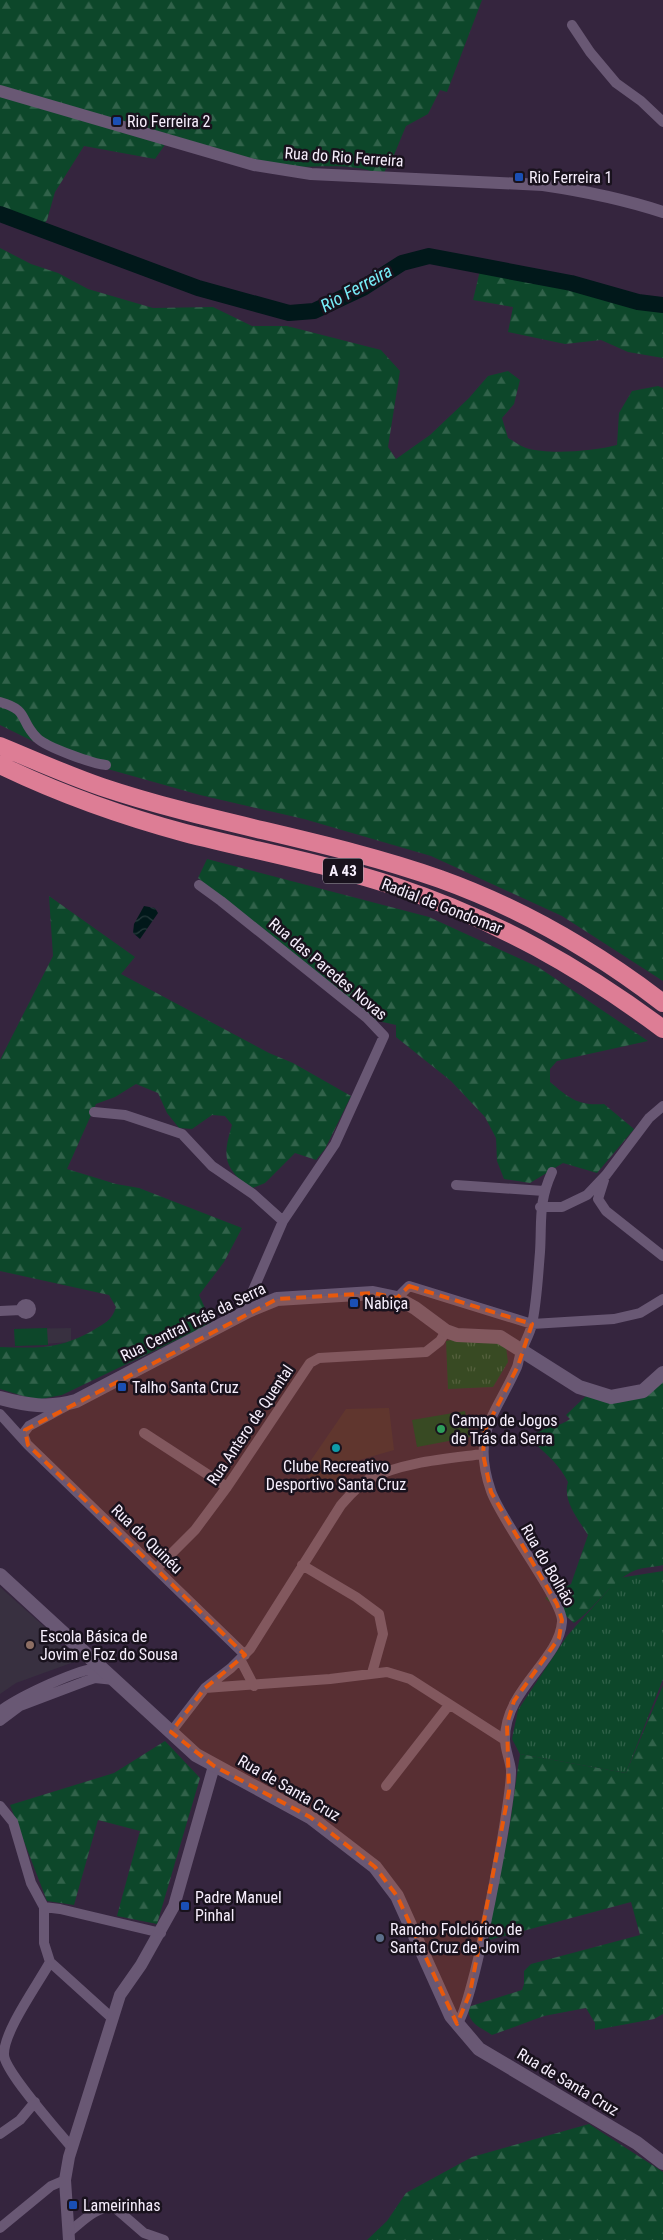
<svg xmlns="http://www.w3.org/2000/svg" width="663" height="2240" font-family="'Roboto Condensed',sans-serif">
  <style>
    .commercial { fill: #3f2e38 }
    .education { fill: #383040 }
    .grass { fill: url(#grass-tufts) }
    .forest { fill: url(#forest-firs) }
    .pitch { fill: #0d472a }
    .water { fill: url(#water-waves) }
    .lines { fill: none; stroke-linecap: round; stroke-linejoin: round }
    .river { stroke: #01181a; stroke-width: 16 }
    .minor { stroke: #695874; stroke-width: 10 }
    .tertiary { stroke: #695874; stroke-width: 12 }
    .secondary { stroke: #695874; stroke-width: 14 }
    .motorway { stroke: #dd7d95; stroke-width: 18 }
    .marked { fill: #e8590c; fill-opacity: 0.2; stroke: #e8590c; stroke-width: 4; stroke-dasharray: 10 6; stroke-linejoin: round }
    .transit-dot { fill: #1a4fb4; stroke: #19121d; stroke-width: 2 }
    .leisure-dot { fill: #2e9e5b; stroke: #19121d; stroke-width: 2 }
    .culture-dot { fill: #0f9aa8; stroke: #19121d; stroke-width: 2 }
    .education-dot { fill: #8d6e63; stroke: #19121d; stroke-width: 2 }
    .service-dot { fill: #5c6f8a; stroke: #19121d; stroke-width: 2 }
    .labels { text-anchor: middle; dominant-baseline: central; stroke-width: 5; stroke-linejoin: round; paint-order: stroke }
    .shield { fill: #19121d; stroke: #b4adba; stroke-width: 1 }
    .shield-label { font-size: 15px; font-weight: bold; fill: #f7effd }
    .poi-label { font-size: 16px; fill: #f7effd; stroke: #19121d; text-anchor: start }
    .street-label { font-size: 16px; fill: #f7effd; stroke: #19121d }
    .water-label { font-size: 18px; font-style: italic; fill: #77edf8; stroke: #19121d }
  </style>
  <defs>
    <pattern id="grass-tufts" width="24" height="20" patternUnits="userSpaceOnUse" patternTransform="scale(1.25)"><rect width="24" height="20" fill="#0d472a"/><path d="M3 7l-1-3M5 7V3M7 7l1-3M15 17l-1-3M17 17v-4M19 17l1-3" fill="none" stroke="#31624a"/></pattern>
    <pattern id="forest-firs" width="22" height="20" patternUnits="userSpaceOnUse" patternTransform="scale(1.25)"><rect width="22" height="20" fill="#0d472a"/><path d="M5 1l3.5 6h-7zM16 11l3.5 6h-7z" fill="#31624a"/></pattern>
    <pattern id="water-waves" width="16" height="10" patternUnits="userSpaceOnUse" patternTransform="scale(1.25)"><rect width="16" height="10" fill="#01181a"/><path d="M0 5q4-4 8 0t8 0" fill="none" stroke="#273a3c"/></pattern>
  </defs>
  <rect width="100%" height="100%" fill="#35253e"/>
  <path class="commercial" d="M389,1408L394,1450L349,1463L327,1493L303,1472L346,1409Z"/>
  <path class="education" d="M71,1328V1342L15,1346L14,1329Z
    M0,1587L47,1629L74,1662L16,1683L0,1694Z"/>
  <path class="grass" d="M461,1338L491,1339L506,1347L508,1362L493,1387L448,1389L446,1341Z
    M663,1571V1679L626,1773L520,1754L512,1739L518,1710L567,1636L619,1578Z"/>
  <path class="forest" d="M0,0H482L447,92L440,90L428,114L406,126L394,155L382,176C353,159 305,171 271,165C238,159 204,145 171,136L155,159L84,146L55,192L47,220L36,234L0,216Z
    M0,248L31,264L58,273L88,289L153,308L213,307L252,326H287L381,350L400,371L388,447L396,459L430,435L469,398L488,376L508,371L520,380L514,404L502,418L508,438C514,441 520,446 526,448C549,455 594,451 617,445L619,413L632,391L658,386L663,388V981L562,916L431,856L304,819L200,795L65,757L0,725Z
    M482,262L499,268L631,297L663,310V358L628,352L601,340L565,344L508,332L513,307L473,300Z
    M207,859L429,917L538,967L648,1041L557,1061L550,1069V1082C569,1098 578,1106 604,1104L634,1129L597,1173L563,1163L530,1183L504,1179L497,1161L496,1138L485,1117L451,1081L396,1037V1025L374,1020L198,878Z
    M49,896L135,957L121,974L269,1053L293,1063L351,1096L325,1149L316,1160L295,1153L265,1183L250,1189C224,1166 222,1158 232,1125L225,1116L212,1115L192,1129L179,1128L167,1113L158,1093L136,1084L115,1097L96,1104L67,1169L116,1184L139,1188L242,1228L224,1262L199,1295L212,1323L62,1395L36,1400L0,1389V1347C38,1348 57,1350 92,1331C103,1324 112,1321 116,1307L109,1295L0,1271V1060L53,956Z
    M663,1379V1565C655,1567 644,1567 636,1570C611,1580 596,1608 574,1623L545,1598L571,1584L588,1535C579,1520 562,1501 568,1482C560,1466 548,1455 534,1443L536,1433C547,1426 560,1427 570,1419L566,1415L586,1396C627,1410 628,1400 663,1379Z
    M663,1685V2014L654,2019L595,2030V2023L586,2008L544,2016L492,2035C479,2026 469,2025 468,2007L522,1990L524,1984V1971L531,1964L640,1935L631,1902L489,1940L492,1911L509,1830L520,1754L626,1773Z
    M165,1741L200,1778L157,1924L117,1916L140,1831L98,1820L74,1905L47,1901L10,1805L114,1773Z
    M589,2124L663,2172V2240H367L387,2221L406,2193L472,2157Z"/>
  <path class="pitch" d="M47,1328L48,1345L15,1346L14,1329Z
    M465,1411L470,1437L417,1447L412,1420Z"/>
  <path class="water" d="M144,906L155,908L158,913L140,939L133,933L134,924Z"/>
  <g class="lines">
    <path class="river" d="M0,214L198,288L289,313L314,311L363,288L402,263L429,256L571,283L638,302L663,305"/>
    <path class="minor" d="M572,25L590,52L616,83L641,101L663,122
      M0,702C30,710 19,721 37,738C46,747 93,764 106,765
      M199,885L221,901L367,1018L384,1036L335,1144L283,1221L251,1295L248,1311
      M94,1112L125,1115L182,1134L212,1166L253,1194L283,1221
      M604,1180L598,1199L606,1211L663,1256
      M456,1185L544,1191
      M540,1207H562L587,1195L606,1175L649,1118L663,1106
      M397,1298L409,1286L532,1324L614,1319L640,1313L663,1299
      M21 1309a5 5 0 1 1 10 0a5 5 0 1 1-10 0Z
      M0,1311L21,1310
      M0,1414L28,1445L245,1655
      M144,1433L227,1487
      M26,1442L23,1434L29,1426L66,1406
      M302,1565L356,1597L379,1614L383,1634L372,1673
      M156,1569L195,1530L227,1487L310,1363L319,1358L426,1352L440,1341L446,1331
      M240,1659L254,1686
      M205,1688L330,1679L387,1672L410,1679L505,1740
      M0,1711C17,1698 82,1666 102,1668
      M0,1721L20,1706L86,1681L95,1678L114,1680
      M171,1732L205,1688L231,1668L250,1649L341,1505C349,1496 358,1485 369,1479C403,1462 445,1459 483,1454
      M386,1786L449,1705
      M0,1806L13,1822L31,1883L44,1907V1943L50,1962C38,1984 3,2032 4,2055C5,2072 59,2132 72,2148
      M44,1907L60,1909L161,1933
      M50,1962L113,2019
      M457,2024C473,2008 512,1799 511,1770C510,1760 505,1750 505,1739C505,1689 559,1661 562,1622C564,1602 501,1521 491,1491C471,1433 495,1416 517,1367C519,1362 519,1355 522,1350C525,1341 530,1334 532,1324C537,1301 538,1275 540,1252C542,1220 538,1203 552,1172
      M0,2134L20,2120L35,2102
      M0,2228L51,2186L65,2180
      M69,2232C82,2222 96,2206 114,2207L144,2233L164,2240"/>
    <path class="tertiary" d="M0,91L254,165L311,174L543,185C584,191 623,199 663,212
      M69,2240L65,2180L69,2157L120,1995L141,1965L174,1906L214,1766"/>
    <path class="secondary" d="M0,1398C26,1405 49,1409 76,1401L248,1311L277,1299L373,1293L397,1298L415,1308L446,1331L457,1335L500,1337L579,1387L611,1397L643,1391L663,1373
      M0,1575L196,1755L310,1817L375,1867L397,1896L451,2016L479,2049L637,2143L663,2163"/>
    <path class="motorway" d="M0,746C34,760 67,775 102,787C212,824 330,840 440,879C521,908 595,951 663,1003
      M0,765C58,793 122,816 185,833C255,851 328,864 397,887C496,920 580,967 663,1029"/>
  </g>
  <path class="marked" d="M409,1286L532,1324L518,1366L485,1430L483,1454L491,1492L557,1604L562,1620L559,1638L514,1701L507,1724L509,1791L470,1993L457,2024L397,1896L375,1867L310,1817L214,1766L171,1732L205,1688L245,1655L28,1445L25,1430L277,1299L373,1293L397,1298Z"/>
  <g class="transit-dot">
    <rect x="112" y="116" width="10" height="10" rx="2.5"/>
    <rect x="514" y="172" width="10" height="10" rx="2.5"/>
    <rect x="349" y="1298" width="10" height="10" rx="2.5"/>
    <rect x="117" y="1382" width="10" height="10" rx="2.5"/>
    <rect x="180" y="1901" width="10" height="10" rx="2.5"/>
    <rect x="68" y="2200" width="10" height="10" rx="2.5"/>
  </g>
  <circle class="leisure-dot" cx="441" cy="1429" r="5"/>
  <circle class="culture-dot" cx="336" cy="1448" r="5"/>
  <circle class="education-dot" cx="30" cy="1645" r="5"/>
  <circle class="service-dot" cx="380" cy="1938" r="5"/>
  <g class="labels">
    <rect class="shield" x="323" y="858.5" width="40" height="25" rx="4"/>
    <g class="shield-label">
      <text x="343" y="871">A 43</text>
    </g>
    <g class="poi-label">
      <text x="127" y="121">Rio Ferreira 2</text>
      <text x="529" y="177">Rio Ferreira 1</text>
      <text x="364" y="1303">Nabiça</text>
      <text x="132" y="1387">Talho Santa Cruz</text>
      <text x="451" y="1420">Campo de Jogos<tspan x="451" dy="18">de Trás da Serra</tspan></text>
      <text x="336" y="1466" text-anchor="middle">Clube Recreativo<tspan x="336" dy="18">Desportivo Santa Cruz</tspan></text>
      <text x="40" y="1636">Escola Básica de<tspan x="40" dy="18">Jovim e Foz do Sousa</tspan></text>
      <text x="195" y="1897">Padre Manuel<tspan x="195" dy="18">Pinhal</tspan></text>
      <text x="390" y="1929">Rancho Folclórico de<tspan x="390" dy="18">Santa Cruz de Jovim</tspan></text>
      <text x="83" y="2205">Lameirinhas</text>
    </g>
    <g class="street-label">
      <text transform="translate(344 157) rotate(4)">Rua do Rio Ferreira</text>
      <text transform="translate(442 906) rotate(21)">Radial de Gondomar</text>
      <text transform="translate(328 969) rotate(40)">Rua das Paredes Novas</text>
      <text transform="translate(193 1322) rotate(-26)">Rua Central Trás da Serra</text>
      <text transform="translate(250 1425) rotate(-56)">Rua Antero de Quental</text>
      <text transform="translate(147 1539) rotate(44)">Rua do Quinéu</text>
      <text transform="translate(548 1565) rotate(60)">Rua do Bolhão</text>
      <text transform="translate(289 1788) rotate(30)">Rua de Santa Cruz</text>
      <text transform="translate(568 2082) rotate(31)">Rua de Santa Cruz</text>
    </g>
    <g class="water-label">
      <text transform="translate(356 288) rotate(-29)">Rio Ferreira</text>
    </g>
  </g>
</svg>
